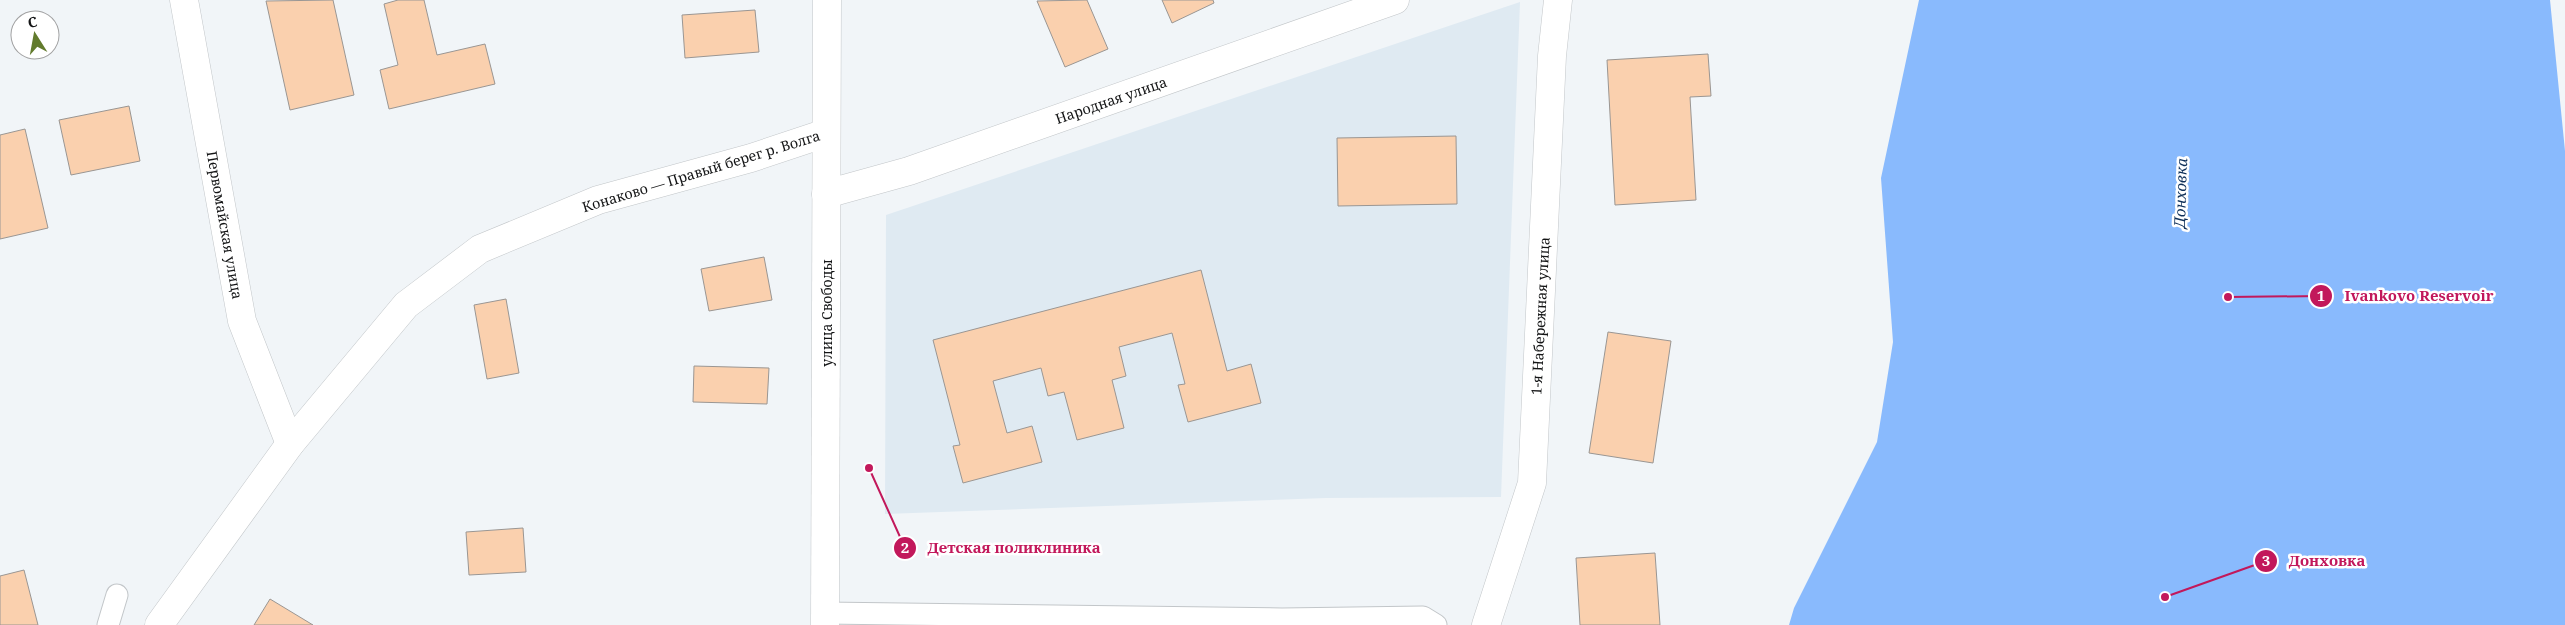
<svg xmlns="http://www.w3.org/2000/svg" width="2565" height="625" font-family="'Noto Serif',serif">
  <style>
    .built { fill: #dfeaf2 }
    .water { fill: #89bafd }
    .building { fill: #fad0ae; stroke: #9a9693 }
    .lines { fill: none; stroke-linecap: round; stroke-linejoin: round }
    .service-casing { stroke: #c2c6c9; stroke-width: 23 }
    .minor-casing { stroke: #c2c6c9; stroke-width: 29 }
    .tertiary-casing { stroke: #c2c6c9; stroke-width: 29 }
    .secondary-casing { stroke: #c2c6c9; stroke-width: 29 }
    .service { stroke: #fff; stroke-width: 21 }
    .minor { stroke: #fff; stroke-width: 28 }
    .tertiary { stroke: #fff; stroke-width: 28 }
    .secondary { stroke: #fff; stroke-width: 28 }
    .labels { text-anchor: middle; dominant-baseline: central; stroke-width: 5; stroke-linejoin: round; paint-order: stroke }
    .street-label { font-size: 14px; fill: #141516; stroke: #fff }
    .water-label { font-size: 15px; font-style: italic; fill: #0f3059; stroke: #fff }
    .leader { fill: none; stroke: #c2185b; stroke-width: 2 }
    .callout-dot { fill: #c2185b; stroke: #fff; stroke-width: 2 }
    .mark-label { font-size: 15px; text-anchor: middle; font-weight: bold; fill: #fff }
    .callout-label { font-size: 15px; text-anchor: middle; font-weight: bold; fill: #c2185b; stroke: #fff; stroke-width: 5; stroke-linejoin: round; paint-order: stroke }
  </style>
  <rect width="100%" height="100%" fill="#f1f5f8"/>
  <path class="built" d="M1520,2L1501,497L1326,498L885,514L886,215Z"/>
  <path class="water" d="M1919,0H2550L2565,151V625H1789L1794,608L1877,442L1893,342L1881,178Z"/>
  <path class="building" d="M333,0L354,95L290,110L266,1Z
    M398,0H424L437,55L485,44L495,84L389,109L380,70L398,65L384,4Z
    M1087,0L1108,49L1065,67L1037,1Z
    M1162,0H1213L1214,3L1172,23Z
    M755,10L759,52L685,58L682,15Z
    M1708,54L1711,96L1690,97L1696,200L1615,205L1607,60Z
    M129,106L140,161L71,175L59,120Z
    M25,129L48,228L0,239V135Z
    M1456,136L1457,204L1338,206L1337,138Z
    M764,257L772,300L709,311L701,269Z
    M1201,270L1227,371L1251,364L1261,403L1188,422L1178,385L1185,384L1172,333L1119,347L1126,376L1112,380L1124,428L1077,440L1064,392L1048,396L1041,368L993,381L1007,433L1032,426L1042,462L963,483L953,446L960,445L933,340Z
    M506,299L519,373L487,379L474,305Z
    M1608,332L1671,341L1653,463L1589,453Z
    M694,366L769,368L767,404L693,402Z
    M523,528L526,572L469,575L466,532Z
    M1655,553L1660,625H1580L1576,558Z
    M24,570L38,625H0V576Z
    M270,599L313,625H254Z"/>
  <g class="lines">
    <defs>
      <path id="service" d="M825,613L1282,619V625
        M1282,619L1423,617L1436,625
        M108,625L117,595"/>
      <path id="minor" d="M184,0L242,321L290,444
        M826,194L909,171L1395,0
        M1486,625L1532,483L1552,56L1558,0"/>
      <path id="tertiary" d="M159,625L290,444L406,305L480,249L598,200L751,158L826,133"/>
      <path id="secondary" d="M825,625L827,0"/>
    </defs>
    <use href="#service" class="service-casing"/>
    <use href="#minor" class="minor-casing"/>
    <use href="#tertiary" class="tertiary-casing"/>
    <use href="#secondary" class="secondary-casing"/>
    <use href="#service" class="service"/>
    <use href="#minor" class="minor"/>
    <use href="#tertiary" class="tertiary"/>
    <use href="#secondary" class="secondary"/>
  </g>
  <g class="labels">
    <g class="street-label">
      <text transform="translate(1111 100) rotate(-19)">Народная улица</text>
      <text transform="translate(701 171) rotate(-17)">Конаково — Правый берег р. Волга</text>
      <text transform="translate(225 225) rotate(80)">Первомайская улица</text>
      <text transform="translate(826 313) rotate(-90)">улица Свободы</text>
      <text transform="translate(1540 316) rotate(-87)">1-я Набережная улица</text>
    </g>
    <g class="water-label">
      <text transform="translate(2180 193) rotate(-88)">Донховка</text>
    </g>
  </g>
  <path class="leader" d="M2228 297L2321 296M869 468L905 548M2165 597L2266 561"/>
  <g class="callout-dot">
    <circle cx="2228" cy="297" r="5"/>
    <circle cx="869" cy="468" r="5"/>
    <circle cx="2165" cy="597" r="5"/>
    <circle cx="2321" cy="296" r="12"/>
    <circle cx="905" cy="548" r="12"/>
    <circle cx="2266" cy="561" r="12"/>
  </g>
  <g class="mark-label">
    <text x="2321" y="301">1</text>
    <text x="905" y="553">2</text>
    <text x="2266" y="566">3</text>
  </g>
  <g class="callout-label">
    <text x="2419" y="301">Ivankovo Reservoir</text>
    <text x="1014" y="553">Детская поликлиника</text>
    <text x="2327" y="566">Донховка</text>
  </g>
  <g transform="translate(35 35) rotate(349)"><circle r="24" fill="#ffffff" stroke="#a1a1a2"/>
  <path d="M0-4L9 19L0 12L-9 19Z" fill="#627b2d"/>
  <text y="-8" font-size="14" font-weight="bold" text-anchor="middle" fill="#141516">С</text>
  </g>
</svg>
